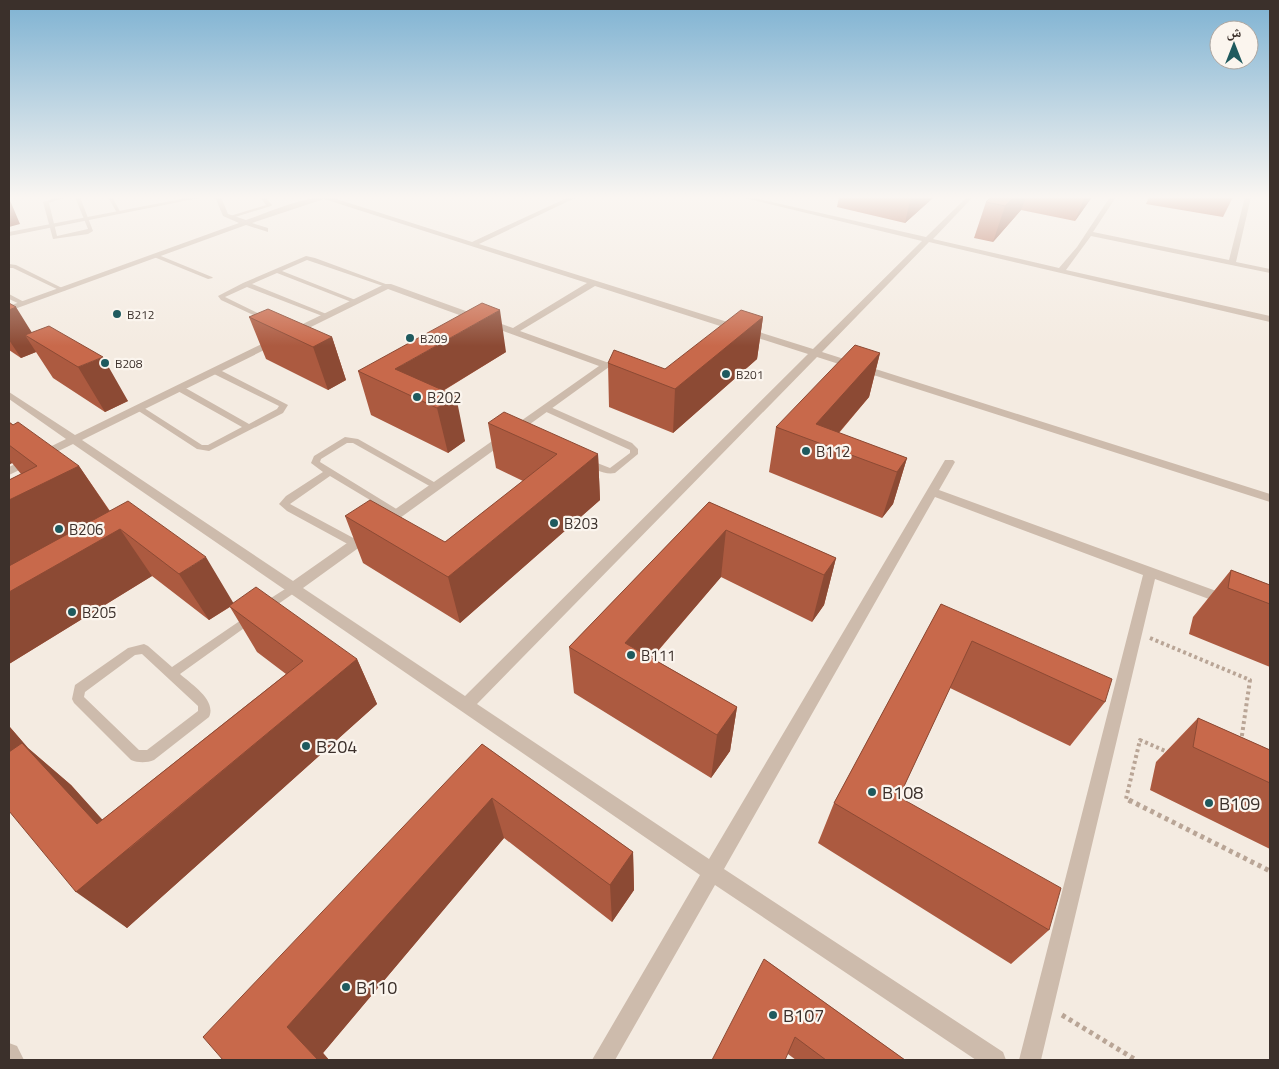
<svg xmlns="http://www.w3.org/2000/svg" width="1279" height="1069" font-family="'Titillium Web','Noto Naskh Arabic',sans-serif">
  <style>
    .lines { fill: none; stroke-linecap: round; stroke-linejoin: round }
    .path-far1 { stroke: #b9a596; stroke-width: 4; stroke-dasharray: 3 3; stroke-linecap: butt }
    .path { stroke: #b9a596; stroke-width: 5; stroke-dasharray: 4 4; stroke-linecap: butt }
    .lane { fill: #cdbbac; fill-rule: evenodd }
    .street { fill: #cdbbac; fill-rule: evenodd }
    .wall { fill: #ac5a40 }
    .shaded-wall { fill: #8c4a34 }
    .building { fill: #c8694b; stroke: #8c4a34 }
    .poi-dot { fill: #1f5a5e; stroke: #fbf5ee; stroke-width: 2 }
    .labels { text-anchor: middle; dominant-baseline: central; stroke-width: 4.5; stroke-linejoin: round; paint-order: stroke }
    .far-poi-label { font-size: 12px; fill: #3b302b; stroke: #fbf5ee; text-anchor: start }
    .poi-label { font-size: 15px; fill: #3b302b; stroke: #fbf5ee; text-anchor: start }
    .near-poi-label { font-size: 18px; fill: #3b302b; stroke: #fbf5ee; text-anchor: start }
  </style>
  <rect width="100%" height="100%" fill="#f4ebe1"/>
  <g class="lines">
    <path class="path-far1" d="M1150,638L1250,680L1241,742
      M1131,802L1126,799L1140,740L1170,753"/>
    <path class="path" d="M1129,800L1270,871
      M1062,1015L1136,1060"/>
    <path class="lane" d="M58,197H66L49,203L57,236L88,229L75,197H80L93,231L88,234L53,239L43,202Z
      M108,197H112L121,213H117Z
      M260,197H265L272,205L271,206L232,218L227,217L266,205Z
      M156,254L212,277L213,278L208,279L154,257L153,256Z
      M306,256L315,258L391,286L386,287L307,260L282,271L358,301V303H354L277,273L252,284L329,315V317H325L247,287L225,297L268,318L269,319L266,321L221,300L218,296L243,283Z
      M9,264L16,265L66,290L61,291L13,268H9Z
      M9,294L26,303L27,304L22,305L9,299Z
      M212,369H218L288,405L283,413L209,451L197,449L134,408L135,406H141L202,445H208L242,427L176,390V386H182L249,424L277,409L279,406L212,373Z
      M542,406H548L632,443L638,449V454L615,473C604,475 594,469 584,464L583,462L587,459L610,468L630,453V450L542,410Z
      M345,437L358,439L441,486L439,488H433L353,443H347L321,459L320,462L403,513L398,516L395,515L330,476L290,504L359,541L360,544L355,548L287,511L279,504L286,496L323,472L311,463L314,456Z
      M293,584L297,585L298,588L297,591L268,611H260L258,608L260,605Z
      M250,614L254,615L256,618L254,621L180,674C191,684 217,700 209,717L154,760C147,763 138,763 131,760L74,703L72,699L75,685L128,648L144,644L148,646L172,667ZM142,654L198,706V711L147,750H139L84,697L85,692L135,655Z"/>
    <path class="street" d="M192,197H204L9,236V232Z
      M215,197H221L228,214L246,220C272,211 301,197 330,197L472,242L569,197H577L479,244L813,349L922,241L740,197H750L926,237L967,197H973L933,239L1059,268L1077,247L1110,197H1116L1093,232L1229,260L1245,197H1251L1236,262L1270,269V273L1091,236L1066,270L1270,316V322L929,242L822,352L1270,494V502L817,357L477,704L709,859L945,460H953L955,462L939,490L1230,596L1232,600L1230,604L1225,605L1155,579L1041,1060H1019L1143,575L935,497L724,869L1003,1052L1006,1060H976L715,885L615,1060H592L700,875L73,444L9,475V467L66,439L9,399V392L75,435L385,284H391L513,328L587,283L324,199L252,223L268,228V232L246,225L9,311V306L239,223L223,216ZM595,286L808,354L465,696L303,588L609,367V363L520,331ZM388,289L599,366L293,581L82,440Z
      M9,1043L17,1046L24,1060H9Z"/>
  </g>
  <path class="wall" d="M839,197H934L905,223L837,207Z
    M991,197H1092L1075,221L1021,210L993,242L974,238L986,202Z
    M1149,197H1233L1223,217L1146,204Z
    M9,303L32,333L128,401L105,412L53,378L36,352L21,358L9,350Z
    M249,317L332,337L346,380L328,390L266,359Z
    M763,317L757,359L673,433L609,407L608,363L665,369Z
    M506,352L443,391L465,441L448,453L371,415L358,371Z
    M880,353L869,397L839,433L907,458L893,504L882,518L769,472L776,427Z
    M9,422L79,466L110,511L233,603L357,659L377,704L127,928L9,811V726L28,748L71,785L102,820L286,674L257,652L230,607L209,620L152,576L9,664V480L21,474L12,463L9,464Z
    M488,423L598,454L600,500L460,623L363,563L345,516L445,542L523,481L496,468Z
    M709,502L836,558L824,605L812,622L721,577L652,658L737,707L730,751L711,778L574,693L569,647Z
    M1231,570L1270,585V667L1189,634L1193,617Z
    M941,604L1105,702L1070,746L950,688L899,797L1049,930L1011,964L818,843L834,803Z
    M1198,718L1270,750V849L1150,790L1156,762Z
    M482,744L633,852L634,890L612,922L504,838L323,1053L329,1060H223Z
    M764,959L905,1060H796L788,1054Z"/>
  <path class="shaded-wall" d="M911,197H934L905,223Z
    M1014,197H1026L1021,210L993,242L1005,206Z
    M1085,197H1092L1075,221Z
    M9,198L20,224L9,227Z
    M16,307L39,344L25,335L36,352L21,358L9,340V310Z
    M500,310L506,352L424,402L395,369Z
    M763,317L757,359L673,433L675,389Z
    M332,337L346,380L328,390L313,347Z
    M880,353L869,397L827,446L816,424Z
    M103,357L128,401L105,412L78,367Z
    M456,396L465,441L448,453L437,408Z
    M598,454L600,500L460,623L448,577Z
    M907,458L893,504L882,518L897,472Z
    M9,459L12,463L9,465Z
    M79,466L110,512L9,567V500Z
    M120,529L152,576L9,664V592Z
    M726,530L721,577L630,683L625,643Z
    M206,557L234,604L209,620L179,574Z
    M836,558L824,605L812,622L824,575Z
    M357,659L377,704L127,928L76,892L9,763V726L28,748L71,785L129,849Z
    M737,707L730,751L711,778L717,735Z
    M492,798L504,838L323,1053L329,1060H318L287,1027Z
    M633,852L634,890L612,922L610,885Z"/>
  <path class="building" d="M991,197H1014L1005,206L986,202Z
    M9,303L16,307L9,310Z
    M482,303L500,310L395,369L456,396L437,408L358,371Z
    M268,309L332,337L313,347L249,317Z
    M741,310L763,317L675,389L608,363L614,350L665,369Z
    M49,326L103,357L78,367L25,335Z
    M855,345L880,353L816,424L907,458L897,472L776,427Z
    M504,412L598,454L448,577L345,516L370,500L445,542L557,454L488,423Z
    M9,422L13,425L18,422L79,466L9,500V480L37,466L9,445Z
    M128,501L206,557L179,574L120,529L9,592V566Z
    M709,502L836,558L824,575L726,530L625,643L737,707L717,735L569,647Z
    M1231,570L1270,585V604L1228,588Z
    M256,587L357,659L76,892L9,811V752L22,743L97,824L303,661L229,606Z
    M941,604L1112,679L1105,702L972,641L899,797L1061,888L1049,930L834,803Z
    M1198,718L1270,750V783L1193,747Z
    M482,744L633,852L610,885L492,798L287,1027L318,1060H223L203,1037Z
    M764,959L905,1060H826L795,1037L785,1060H712Z"/>
  <linearGradient id="sky" x2="0" y2="1"><stop stop-color="#7eb2d2"/><stop offset="0.57" stop-color="#faf6f2"/><stop offset="1" stop-color="#faf6f2" stop-opacity="0"/></linearGradient>
  <rect width="1279" height="346" fill="url(#sky)"/>
  <g class="poi-dot">
    <circle cx="117" cy="314" r="5"/>
    <circle cx="410" cy="338" r="5"/>
    <circle cx="105" cy="363" r="5"/>
    <circle cx="726" cy="374" r="5"/>
    <circle cx="417" cy="397" r="5"/>
    <circle cx="806" cy="451" r="5"/>
    <circle cx="554" cy="523" r="5"/>
    <circle cx="59" cy="529" r="5"/>
    <circle cx="72" cy="612" r="5"/>
    <circle cx="631" cy="655" r="5"/>
    <circle cx="306" cy="746" r="5"/>
    <circle cx="872" cy="792" r="5"/>
    <circle cx="1209" cy="803" r="5"/>
    <circle cx="346" cy="987" r="5"/>
    <circle cx="773" cy="1015" r="5"/>
  </g>
  <g class="labels">
    <g class="far-poi-label">
      <text x="127" y="314">B212</text>
      <text x="420" y="338">B209</text>
      <text x="115" y="363">B208</text>
      <text x="736" y="374">B201</text>
    </g>
    <g class="poi-label">
      <text x="427" y="397">B202</text>
      <text x="816" y="451">B112</text>
      <text x="564" y="523">B203</text>
      <text x="69" y="529">B206</text>
      <text x="82" y="612">B205</text>
      <text x="641" y="655">B111</text>
    </g>
    <g class="near-poi-label">
      <text x="316" y="746">B204</text>
      <text x="882" y="792">B108</text>
      <text x="1219" y="803">B109</text>
      <text x="356" y="987">B110</text>
      <text x="783" y="1015">B107</text>
    </g>
  </g>
  <rect width="1279" height="1069" fill="none" stroke="#3b302b" stroke-width="20"/>
  <g transform="translate(1234 45)"><circle r="24" fill="#fbf5ee" stroke="#aea6a0"/>
  <path d="M0-4L9 19L0 12L-9 19Z" fill="#1f5a5e"/>
  <text y="-8" font-size="14" font-weight="bold" text-anchor="middle" fill="#3b302b">ش</text>
  </g>
</svg>
